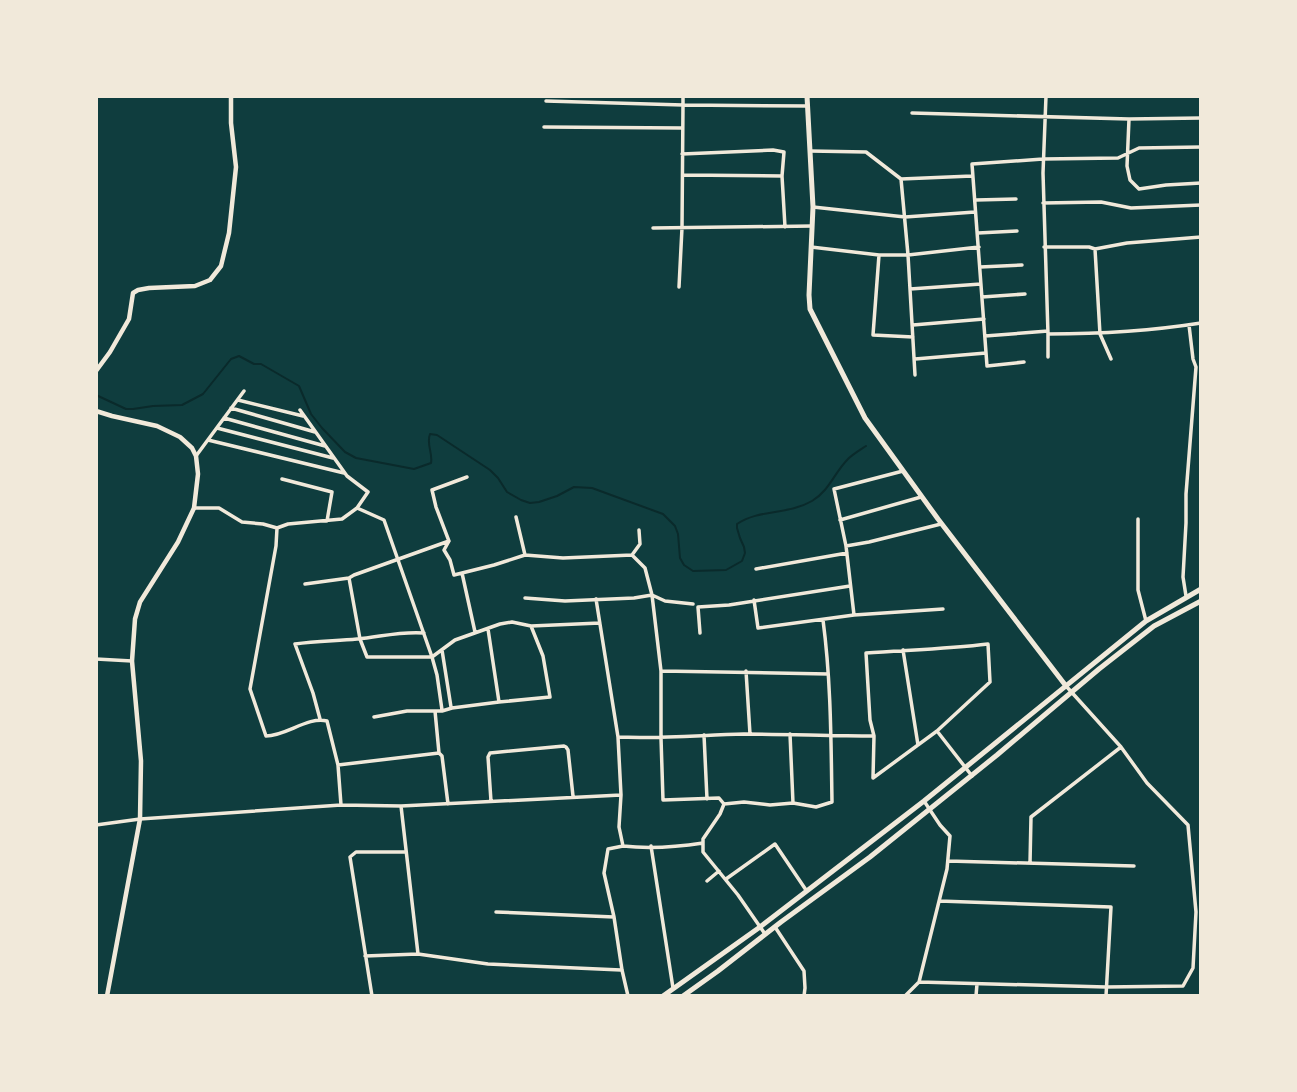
<svg xmlns="http://www.w3.org/2000/svg" width="1297" height="1092" font-family="'Alegreya Sans',sans-serif">
  <style>
    .lines { fill: none; stroke-linecap: round; stroke-linejoin: round }
    .stream { stroke: #0a2a2b; stroke-width: 2 }
    .minor { stroke: #f1e9da; stroke-width: 3.5 }
    .tertiary { stroke: #f1e9da; stroke-width: 4.5 }
    .secondary { stroke: #f1e9da; stroke-width: 5 }
    .primary { stroke: #f1e9da; stroke-width: 5 }
  </style>
  <rect width="100%" height="100%" fill="#0f3d3e"/>
  <g class="lines">
    <path class="stream" d="M96,395L126,409H133L153,406L182,405L203,394L231,359L239,356L254,364H261L299,386L311,414L322,428L345,452L356,458L414,469L431,463C433,453 426,444 430,434L437,435L490,470L498,478L507,492L521,500L530,503L539,502L557,496L574,487L592,488L663,514L675,526L678,534L680,558L684,565L693,571L726,570L742,561L745,553L744,547L740,538L737,528V524C759,509 788,515 812,501C830,490 834,473 848,459C853,454 860,450 866,446"/>
    <path class="minor" d="M683,96V105L808,106
      M1046,96L1043,173L1048,334
      M546,101L683,105L682,228L679,287
      M912,113L1129,119L1201,118
      M1129,119L1127,166L1130,180L1139,189L1166,185L1201,183
      M544,127L682,128
      M810,151L866,152L901,179L908,255L915,375
      M682,154L773,150L784,152L782,176L785,227
      M683,175L782,176
      M901,179L972,176
      M976,200L1016,199
      M1043,203L1101,202L1131,208L1201,205
      M813,207L905,217L975,212
      M653,228L812,226
      M978,233L1017,231
      M811,247L879,255H908L979,247
      M1044,247H1089L1095,249L1127,243L1201,237
      M1095,249L1100,334L1111,359
      M879,255L873,335L913,337
      M980,267L1022,265
      M910,289L981,284
      M982,297L1025,294
      M913,325L984,319
      M985,336L1048,331
      M1048,357V334C1099,334 1150,331 1201,323
      M915,359L986,353
      M1024,362L987,366L972,164L1043,159L1118,158L1139,148L1201,147
      M238,400L303,416
      M231,408L315,432
      M224,418L325,446
      M217,428L333,458
      M208,440L344,473
      M196,456L244,391
      M467,477L432,490L436,507L449,541L444,550L450,560L454,575L494,565L525,555L563,558L632,555L645,568L652,595L665,601L693,604
      M282,479L332,492L327,521
      M194,508H219L242,522L263,524L277,528L276,546L250,689L266,736C286,736 308,716 327,721L338,765L341,805
      M357,508L384,520L432,657L437,675L442,710
      M516,517L525,555
      M1138,519V590L1146,621
      M840,520L921,497
      M277,528L288,524L342,519L357,508L368,492L347,476L300,410
      M846,546L834,489L903,471
      M632,555L640,544L639,530
      M756,569L847,553
      M462,573L475,632
      M349,578L360,639L367,657H432L455,640L500,624L512,622L531,626L600,623
      M305,584L349,578L354,575L449,541
      M1186,596L1183,577L1186,523V494L1196,367L1193,359L1189,325
      M525,598L565,601L634,598L652,595L661,671
      M596,599L618,737
      M754,600L758,628L854,615L846,546L869,542L941,524
      M854,615L943,609
      M488,629L499,702
      M700,633L698,607L729,605L850,586
      M442,650L451,707
      M903,650L918,745
      M96,659L132,661
      M746,671L750,734
      M435,711L439,753L442,756L448,804
      M374,717L407,711H442L452,708L499,702L550,697L543,656L531,626
      M320,719L313,693L295,644C316,641 336,641 357,639C380,637 400,631 424,633
      M937,731L990,682L988,644C947,649 907,650 866,653L870,720L874,736L873,778L937,731L972,776
      M790,734L793,803
      M704,735L707,799
      M338,765L439,753
      M491,801L488,757L490,753L564,746L566,747L568,750L573,796
      M724,804L719,798L663,800L661,738V671L828,674
      M401,806L418,954
      M96,825L140,819L341,805L401,806L621,795
      M623,846C649,849 677,847 703,843
      M651,846L673,988
      M948,861L1134,866
      M1030,863L1031,817L1121,747
      M726,879L775,844L806,890
      M707,881L719,871
      M939,901L1111,907L1106,996
      M496,912L614,917
      M775,927L804,971L805,988L804,996
      M765,934L738,895L703,852V839L720,814L724,804L744,802L770,805L793,803L816,807L832,802C831,741 831,680 823,620
      M365,956L418,954L488,964L621,970
      M919,982L1106,987L1183,986L1193,968L1196,912L1188,825L1147,783L1121,747L1066,686
      M372,996L350,857L356,852H406
      M628,996L622,970L614,917L604,873L608,849L623,846L619,827L621,795L618,737C660,739 702,735 744,734C787,734 831,736 874,736
      M905,996L919,982L947,869L950,836L940,825L924,801
      M976,996L977,984"/>
    <path class="tertiary" d="M96,371L110,352L129,319L133,293L138,290L149,288L195,286L210,280L221,266L229,233L236,167L231,123V96
      M96,411L112,416L157,426L180,437L192,448L196,456L198,474L194,508L178,542L140,602L135,619L132,661L141,761L140,819L107,996"/>
    <path class="secondary" d="M807,96L813,207L809,295L810,309L865,418L938,519L1066,686"/>
    <path class="primary" d="M663,996L760,927L924,801L1146,621L1201,589
      M683,996L718,971L781,922L870,857L997,755L1099,669L1154,626L1201,601"/>
  </g>
  <rect width="1297" height="1092" fill="none" stroke="#f1e9da" stroke-width="196"/>
</svg>
